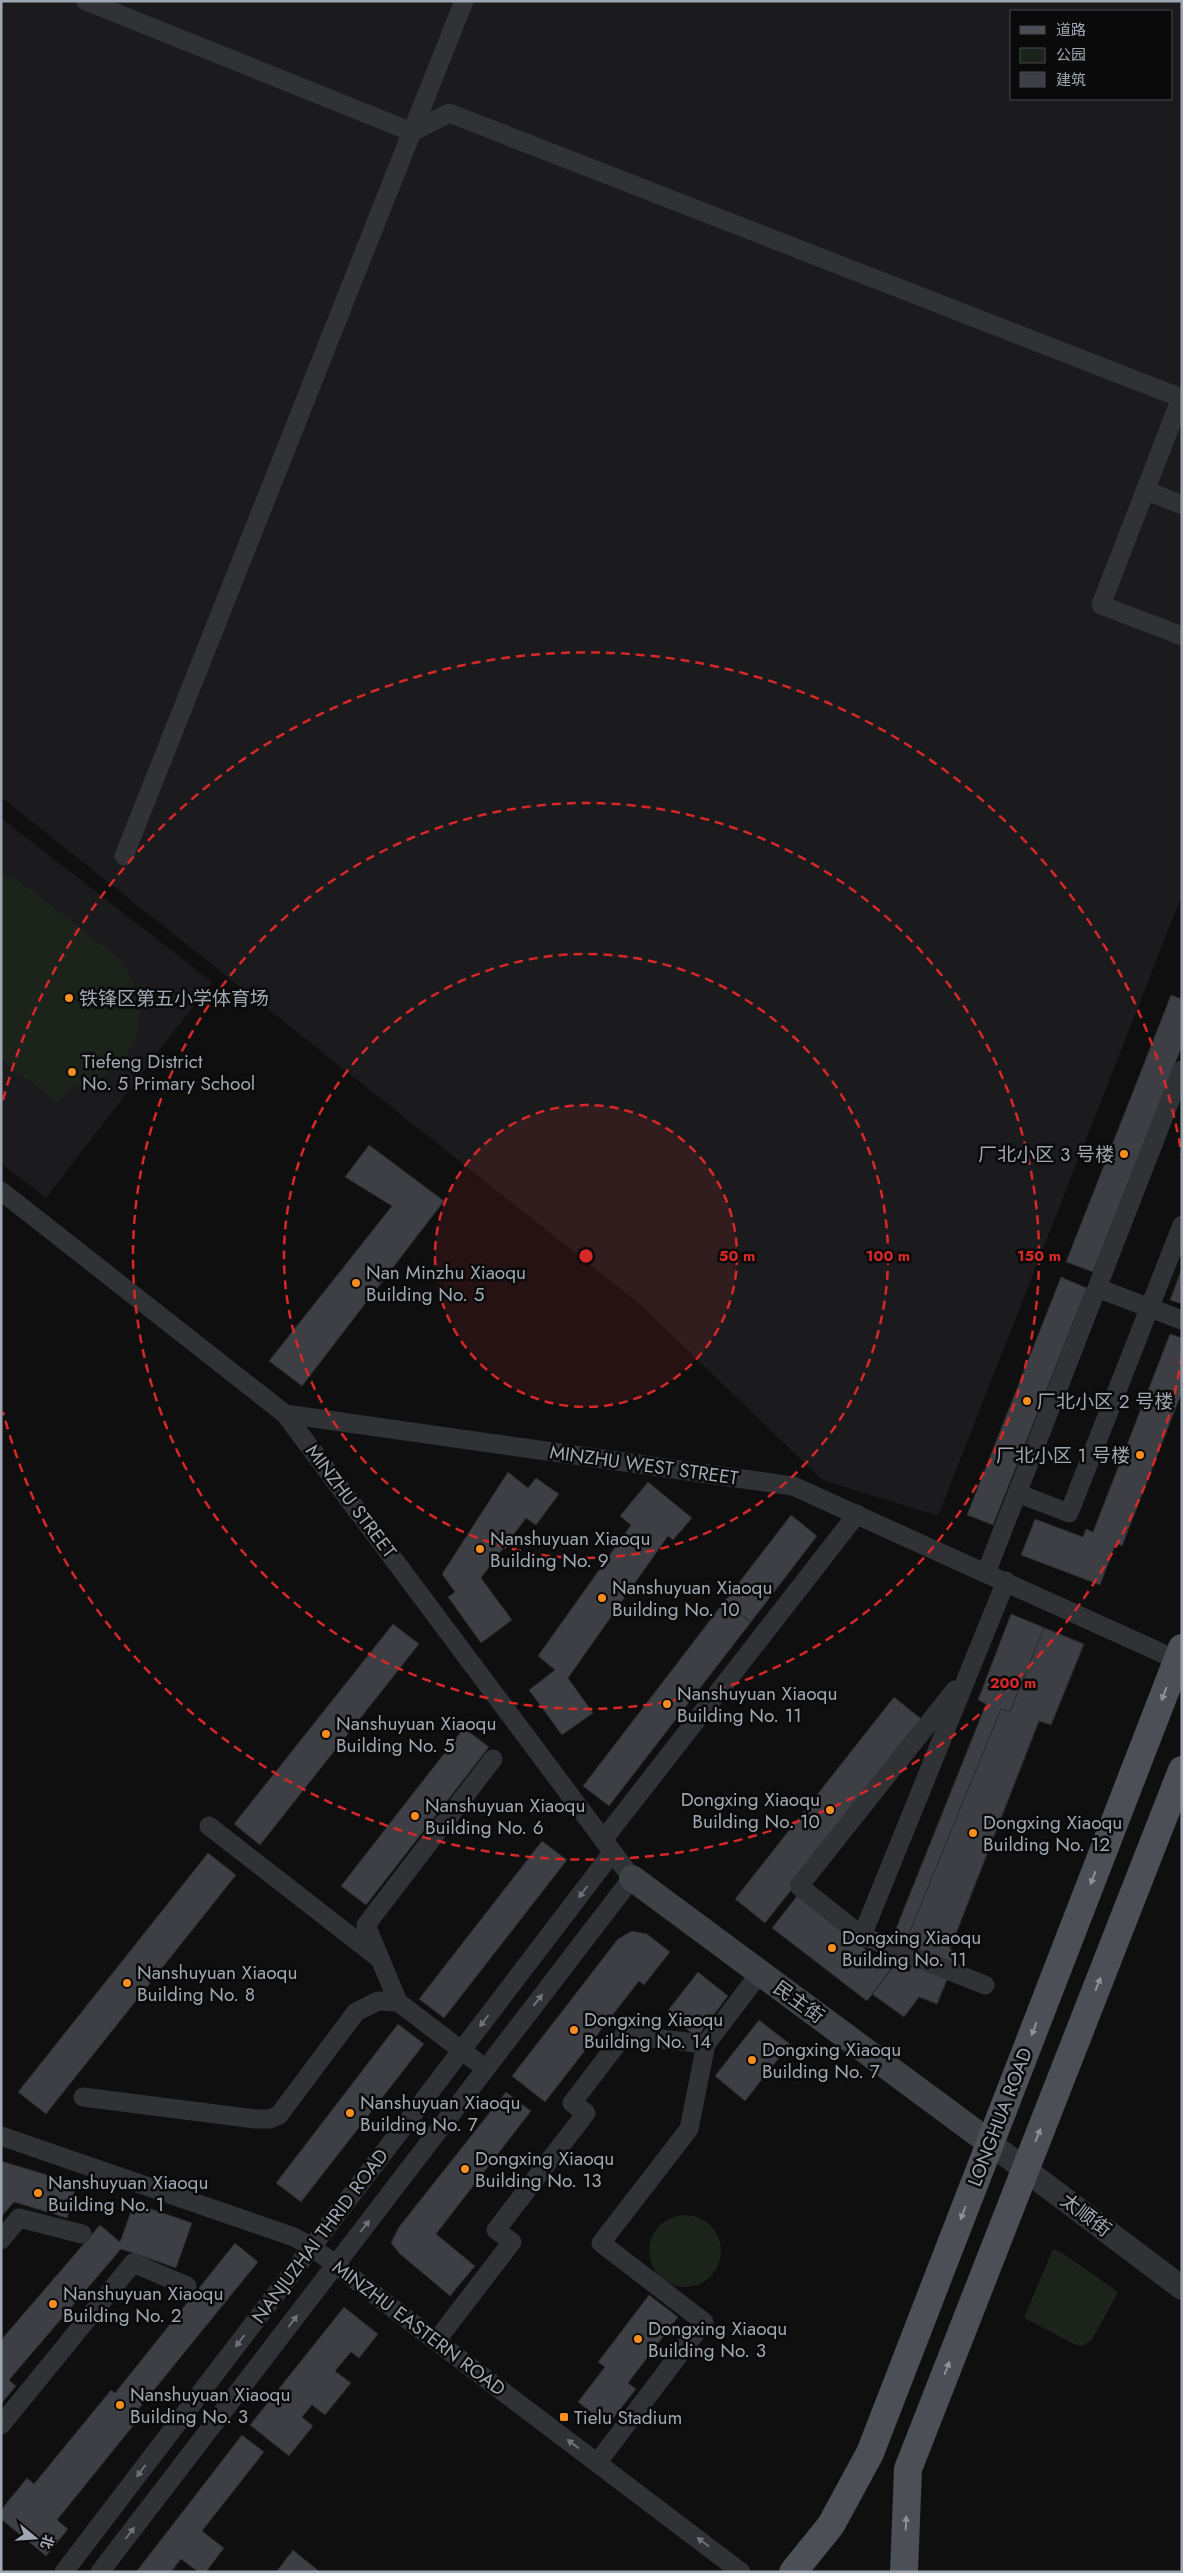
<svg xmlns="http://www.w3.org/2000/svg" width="1183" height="2573" font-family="Jost,'Noto Sans SC',sans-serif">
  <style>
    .built { fill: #1b1b1d; fill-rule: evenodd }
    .green { fill: #1b231b }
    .building { fill: #3e3f44; stroke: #29292d }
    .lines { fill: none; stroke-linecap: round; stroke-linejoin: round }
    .minor { stroke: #303236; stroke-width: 19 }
    .tertiary { stroke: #303236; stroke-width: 24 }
    .secondary { stroke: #3e4146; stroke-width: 26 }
    .primary { stroke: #4c4f55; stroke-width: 28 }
    .oneway { fill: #8a929b }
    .oneway2 { fill: #6d737a }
    .ring { fill: none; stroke: #d62828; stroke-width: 2.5; stroke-dasharray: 9 6 }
    .poi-dot { fill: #f88e20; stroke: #0a0a0b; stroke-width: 2 }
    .labels { text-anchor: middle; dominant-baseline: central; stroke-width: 5; stroke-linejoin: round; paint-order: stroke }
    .poi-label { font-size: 19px; fill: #9fa8b2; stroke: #0a0a0b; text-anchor: start }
    .street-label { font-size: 19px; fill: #9fa8b2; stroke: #0a0a0b }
    .centre { fill: #d62828; stroke: #0a0a0b; stroke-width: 2.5 }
    .ring-label { font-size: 15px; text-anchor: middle; font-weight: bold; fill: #d62828; stroke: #0a0a0b; stroke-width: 5; stroke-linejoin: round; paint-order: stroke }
  </style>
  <rect width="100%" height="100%" fill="#0f0f10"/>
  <path class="built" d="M1,1H1182V895L938,1516L822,1480L642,1306L1,797ZM1012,11H1172V99H1012Z
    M1,818L212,982L46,1198L1,1163Z"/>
  <path class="green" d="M1,874L17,879L120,959L134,983L140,1012L136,1040L121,1063L101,1078L70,1088L58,1103L1,1059Z
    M649 2251a36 36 0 1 1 72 0a36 36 0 1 1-72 0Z
    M1053,2249L1061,2252L1118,2292L1092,2340L1082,2346L1074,2344L1024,2318Z"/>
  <path class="building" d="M1171,995L1182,999V1046L1093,1272L1066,1262Z
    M369,1145L444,1201L302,1386L269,1361L392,1206L345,1177Z
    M1182,1268V1304L1170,1300Z
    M1061,1277L1087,1288L993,1525L967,1515Z
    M1170,1334L1182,1338V1392L1122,1546L1116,1543L1100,1585L1021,1555L1035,1519L1083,1537L1086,1529L1093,1532Z
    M508,1472L528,1488L536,1478L559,1494L536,1525L526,1518L481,1578L512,1620L481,1643L448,1597L455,1592L442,1574Z
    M648,1482L692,1518L673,1540L668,1536L568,1678L593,1713L562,1735L529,1690L555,1670L538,1656L631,1525L620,1516Z
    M791,1515L817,1536L751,1622L724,1602Z
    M724,1602L751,1622L609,1806L583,1786Z
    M1011,1614L1084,1644L1051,1725L1039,1721L950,1949L958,1953L937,2004L919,1997L904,2017L872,1994L897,1962L909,1972L920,1946L893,1936L986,1704L978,1700Z
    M393,1624L419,1644L260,1845L234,1824Z
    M1044,1628L1084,1644L1051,1725L1039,1721L950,1949L958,1953L937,2004L919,1997L904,2017L872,1994L897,1962L909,1972L920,1946L906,1941L1001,1709L1010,1712Z
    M894,1697L925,1722L765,1923L735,1899Z
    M464,1728L489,1747L366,1905L341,1886Z
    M542,1841L567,1860L444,2018L419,1999Z
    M208,1853L236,1875L46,2114L18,2092Z
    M797,1896L891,1969L867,2001L772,1928Z
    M632,1931L647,1934L670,1952L644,1985L639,1981L545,2102L512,2076L618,1939Z
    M698,1972L728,1996L697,2037L666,2013Z
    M759,2020L790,2044L745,2101L715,2076Z
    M398,2024L424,2044L301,2202L276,2183Z
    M506,2092L531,2111L436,2234L475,2266L450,2296L400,2254L391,2243L399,2227Z
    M1,2161L77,2184L67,2218L14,2202L1,2217Z
    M134,2203L192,2223L176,2268L121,2249L9,2380L16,2386L1,2404V2340L100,2225L120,2242Z
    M235,2243L258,2262L132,2417L137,2421L57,2520L68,2529L46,2556L1,2519V2510L27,2478L34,2484L111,2390L115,2393Z
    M649,2295L678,2317L628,2383L636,2389L608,2425L578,2402L605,2367L598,2362Z
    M344,2307L378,2334L359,2358L351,2352L335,2371L351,2383L325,2415L312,2405L302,2417L313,2426L289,2456L250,2425Z
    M242,2435L264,2452L202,2531L224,2548L206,2572H198L181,2559L171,2572H136Z
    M293,2550L320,2572H276Z"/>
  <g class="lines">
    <path class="minor" d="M86,1L412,132L449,113L1181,398L1101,605L1182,636
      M1145,490L1182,505
      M124,856L464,1
      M1,1191L285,1414L632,1878L100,2572
      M1097,1288L1182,1320
      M285,1414L793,1486L1177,1660
      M1017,1493L1069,1513L1182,1225
      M986,1573L1182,1070
      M209,1826L380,1959
      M603,1840L857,1514
      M862,1936L799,1886L955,1690
      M985,1985L862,1936L1006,1581
      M398,2002L366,1925L493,1759
      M83,2097L255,2119H270L279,2115L356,2012L378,2001L398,2002L486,2069
      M1,2136L294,2237L312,2247L741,2572
      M1,2240L19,2218L82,2234
      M436,2341L512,2242L496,2230L586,2113L572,2103L624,2035L706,2044
      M1,2425L133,2263L187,2286
      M597,2463L704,2322L601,2243L689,2129L706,2044L760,1973
      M64,2572L612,1853"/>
    <path class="tertiary" d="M990,2143L1182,2288"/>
    <path class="secondary" d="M632,1878L990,2143"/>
    <path class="primary" d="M793,2572L831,2525L870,2453L1182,1648
      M904,2572L908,2469L1182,1770"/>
  </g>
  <defs><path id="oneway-solid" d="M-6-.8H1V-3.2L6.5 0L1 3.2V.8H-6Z" transform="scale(1.25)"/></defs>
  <g class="oneway">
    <use href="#oneway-solid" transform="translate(1164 1694) rotate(111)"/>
    <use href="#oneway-solid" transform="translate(1093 1878) rotate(111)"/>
    <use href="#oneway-solid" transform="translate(1098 1984) rotate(-69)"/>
    <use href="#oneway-solid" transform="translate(1034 2029) rotate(111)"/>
    <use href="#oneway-solid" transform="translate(1038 2135) rotate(-69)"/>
    <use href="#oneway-solid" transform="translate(963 2213) rotate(111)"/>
    <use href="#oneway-solid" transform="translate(947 2368) rotate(-69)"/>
    <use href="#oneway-solid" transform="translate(906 2523) rotate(-88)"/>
  </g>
  <g class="oneway2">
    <use href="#oneway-solid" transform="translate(583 1892) rotate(127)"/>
    <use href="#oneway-solid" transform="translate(538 2000) rotate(-52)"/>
    <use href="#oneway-solid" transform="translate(484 2021) rotate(127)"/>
    <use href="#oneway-solid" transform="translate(365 2226) rotate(-53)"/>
    <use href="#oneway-solid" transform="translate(293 2321) rotate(-53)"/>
    <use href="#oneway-solid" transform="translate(240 2341) rotate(127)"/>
    <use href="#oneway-solid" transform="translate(573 2444) rotate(-143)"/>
    <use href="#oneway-solid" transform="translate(141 2471) rotate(127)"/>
    <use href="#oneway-solid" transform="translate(130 2533) rotate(-53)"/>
    <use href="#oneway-solid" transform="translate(703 2542) rotate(-143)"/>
  </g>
  <circle cx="586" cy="1256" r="151" fill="#d62828" fill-opacity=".12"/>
  <g class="ring">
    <circle cx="586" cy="1256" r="151"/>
    <circle cx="586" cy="1256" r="302"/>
    <circle cx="586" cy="1256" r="453"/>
    <path d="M1182 1356A604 604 0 0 1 3 1412M3 1100A604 604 0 0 1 1182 1156"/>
  </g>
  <g class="poi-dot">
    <circle cx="69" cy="998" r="5"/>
    <circle cx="72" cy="1072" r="5"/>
    <circle cx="1124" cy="1154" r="5"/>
    <circle cx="356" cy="1283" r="5"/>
    <circle cx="1027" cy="1401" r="5"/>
    <circle cx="1140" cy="1455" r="5"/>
    <circle cx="480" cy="1549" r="5"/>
    <circle cx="602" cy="1598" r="5"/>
    <circle cx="667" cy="1704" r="5"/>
    <circle cx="326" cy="1734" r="5"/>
    <circle cx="830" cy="1810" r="5"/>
    <circle cx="415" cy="1816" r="5"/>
    <circle cx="973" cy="1833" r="5"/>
    <circle cx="832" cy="1948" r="5"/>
    <circle cx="127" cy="1983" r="5"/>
    <circle cx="574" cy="2030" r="5"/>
    <circle cx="752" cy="2060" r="5"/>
    <circle cx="350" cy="2113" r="5"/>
    <circle cx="465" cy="2169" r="5"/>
    <circle cx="38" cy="2193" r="5"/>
    <circle cx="53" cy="2304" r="5"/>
    <circle cx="638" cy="2339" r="5"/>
    <circle cx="120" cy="2405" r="5"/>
    <rect x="559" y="2412" width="10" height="10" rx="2.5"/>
  </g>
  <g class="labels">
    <g class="poi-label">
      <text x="79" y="998">铁锋区第五小学体育场</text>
      <text x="82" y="1061">Tiefeng District<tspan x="82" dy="22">No. 5 Primary School</tspan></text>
      <text x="1114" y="1154" text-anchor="end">厂北小区 3 号楼</text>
      <text x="366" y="1272">Nan Minzhu Xiaoqu<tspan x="366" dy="22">Building No. 5</tspan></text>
      <text x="1037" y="1401">厂北小区 2 号楼</text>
      <text x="1130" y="1455" text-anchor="end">厂北小区 1 号楼</text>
      <text x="490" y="1538">Nanshuyuan Xiaoqu<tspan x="490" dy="22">Building No. 9</tspan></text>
      <text x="612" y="1587">Nanshuyuan Xiaoqu<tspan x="612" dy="22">Building No. 10</tspan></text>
      <text x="677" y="1693">Nanshuyuan Xiaoqu<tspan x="677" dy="22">Building No. 11</tspan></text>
      <text x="336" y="1723">Nanshuyuan Xiaoqu<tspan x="336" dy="22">Building No. 5</tspan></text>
      <text x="820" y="1799" text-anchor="end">Dongxing Xiaoqu<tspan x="820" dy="22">Building No. 10</tspan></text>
      <text x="425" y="1805">Nanshuyuan Xiaoqu<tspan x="425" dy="22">Building No. 6</tspan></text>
      <text x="983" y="1822">Dongxing Xiaoqu<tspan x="983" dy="22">Building No. 12</tspan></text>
      <text x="842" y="1937">Dongxing Xiaoqu<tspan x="842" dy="22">Building No. 11</tspan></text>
      <text x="137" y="1972">Nanshuyuan Xiaoqu<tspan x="137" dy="22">Building No. 8</tspan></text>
      <text x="584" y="2019">Dongxing Xiaoqu<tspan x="584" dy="22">Building No. 14</tspan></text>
      <text x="762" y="2049">Dongxing Xiaoqu<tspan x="762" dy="22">Building No. 7</tspan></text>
      <text x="360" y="2102">Nanshuyuan Xiaoqu<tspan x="360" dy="22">Building No. 7</tspan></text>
      <text x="475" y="2158">Dongxing Xiaoqu<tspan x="475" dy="22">Building No. 13</tspan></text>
      <text x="48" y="2182">Nanshuyuan Xiaoqu<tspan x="48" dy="22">Building No. 1</tspan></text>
      <text x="63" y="2293">Nanshuyuan Xiaoqu<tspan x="63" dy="22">Building No. 2</tspan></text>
      <text x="648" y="2328">Dongxing Xiaoqu<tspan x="648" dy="22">Building No. 3</tspan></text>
      <text x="130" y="2394">Nanshuyuan Xiaoqu<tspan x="130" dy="22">Building No. 3</tspan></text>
      <text x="574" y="2417">Tielu Stadium</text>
    </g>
    <g class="street-label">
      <text transform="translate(644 1465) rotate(8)">MINZHU WEST STREET</text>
      <text transform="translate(351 1501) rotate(53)">MINZHU STREET</text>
      <text transform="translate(799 2002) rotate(36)">民主街</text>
      <text transform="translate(1000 2117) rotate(-69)">LONGHUA ROAD</text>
      <text transform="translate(1086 2215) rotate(37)">太顺街</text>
      <text transform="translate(320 2236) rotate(-53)">NANJUZHAI THRID ROAD</text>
      <text transform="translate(419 2328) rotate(37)">MINZHU EASTERN ROAD</text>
    </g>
  </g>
  <circle cx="586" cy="1256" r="8" class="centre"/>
  <g class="ring-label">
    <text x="737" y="1261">50 m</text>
    <text x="888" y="1261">100 m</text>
    <text x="1039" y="1261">150 m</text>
    <text x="1013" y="1688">200 m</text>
  </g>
  <rect width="1183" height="2573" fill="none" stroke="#9fa8b2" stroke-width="5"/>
  <rect x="1010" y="10" width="162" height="90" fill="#0a0a0b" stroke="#46494e"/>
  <rect x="1020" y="26" width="25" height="8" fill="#4c4f55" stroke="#46494e"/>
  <text x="1056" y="35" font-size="15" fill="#9fa8b2">道路</text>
  <rect x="1020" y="48" width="25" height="15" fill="#1b231b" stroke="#46494e"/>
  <text x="1056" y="60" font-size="15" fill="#9fa8b2">公园</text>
  <rect x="1020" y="72" width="25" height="15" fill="#3e3f44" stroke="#46494e"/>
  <text x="1056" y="85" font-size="15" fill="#9fa8b2">建筑</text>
  <g transform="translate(35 2538) rotate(108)" stroke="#0a0a0b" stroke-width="4" paint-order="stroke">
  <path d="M0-4L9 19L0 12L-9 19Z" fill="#9fa8b2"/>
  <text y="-8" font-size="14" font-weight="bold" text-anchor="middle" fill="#9fa8b2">北</text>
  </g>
</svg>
